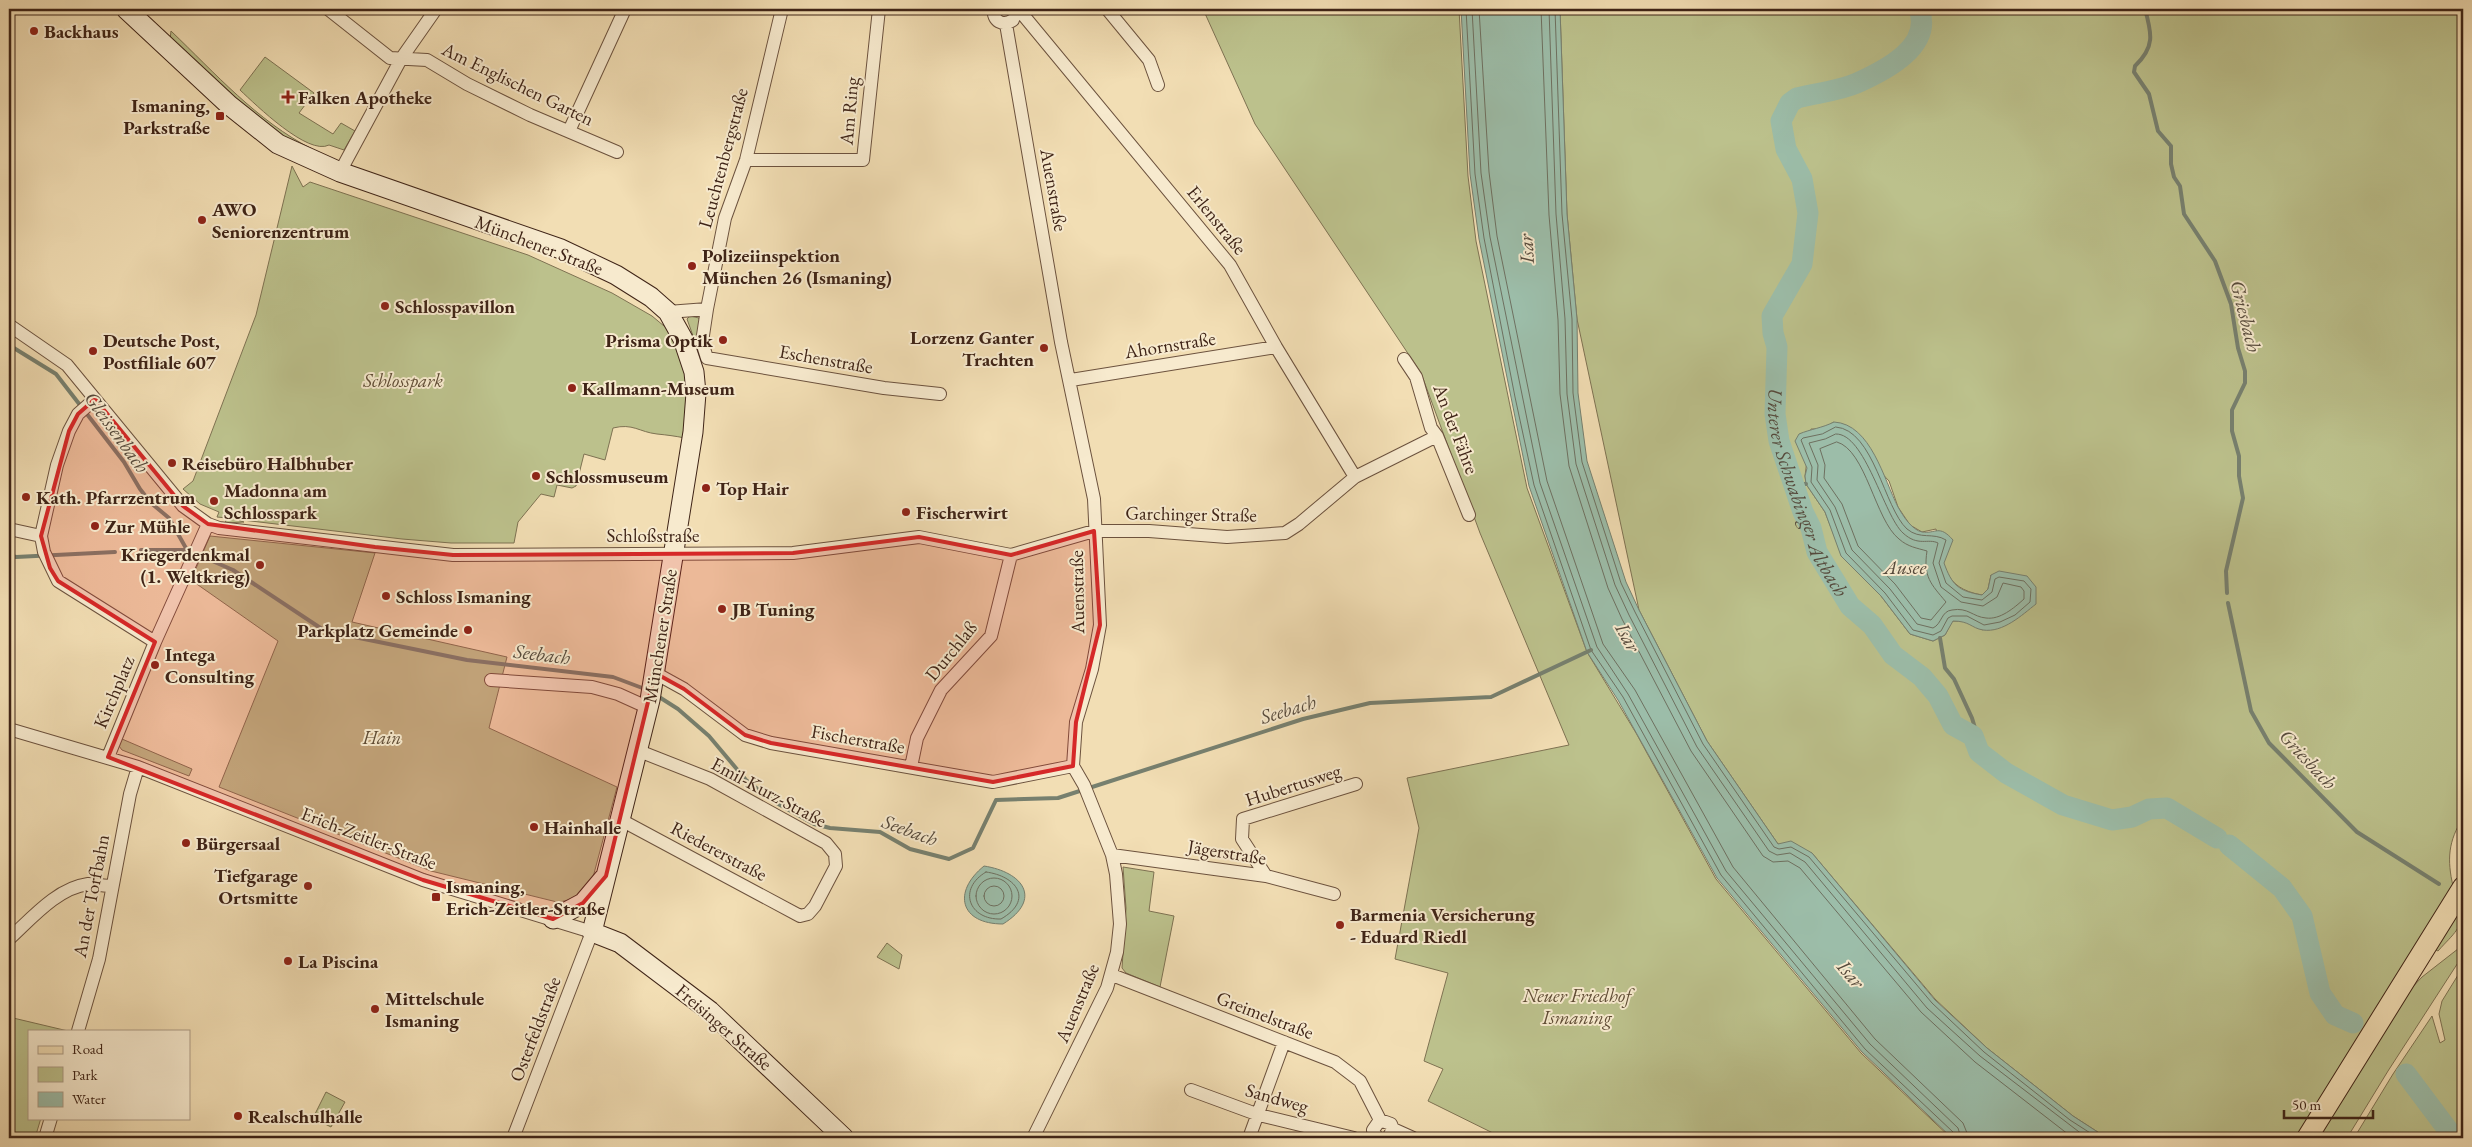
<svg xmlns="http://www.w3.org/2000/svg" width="2472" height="1147" font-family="'EB Garamond',serif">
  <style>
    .green { fill: #bcc18c; stroke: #7e7252; fill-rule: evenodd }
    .water { fill: #9cbda9; stroke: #77806f }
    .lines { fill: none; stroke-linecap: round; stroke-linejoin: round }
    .shore { stroke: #6e7060; stroke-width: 1 }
    .stream { stroke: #77806f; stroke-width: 4 }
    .river { stroke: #9cbda9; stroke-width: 21 }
    .minor-casing { stroke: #6c523e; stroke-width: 14 }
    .secondary-casing { stroke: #3f2417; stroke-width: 21 }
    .primary-casing { stroke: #3f2417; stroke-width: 22 }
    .minor { stroke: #f7eace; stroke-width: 12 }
    .secondary { stroke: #f7eace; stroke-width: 19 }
    .primary { stroke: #f2deb4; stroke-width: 20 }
    .marked { fill: #d62828; fill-opacity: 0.2; stroke: #d62828; stroke-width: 4; stroke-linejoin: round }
    .poi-dot { fill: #8f2418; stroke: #f7eace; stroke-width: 2 }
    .labels { text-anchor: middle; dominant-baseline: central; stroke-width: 4; stroke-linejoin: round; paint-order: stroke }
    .poi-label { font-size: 19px; font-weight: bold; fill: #3f2417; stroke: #f7eace; text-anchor: start }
    .street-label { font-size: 19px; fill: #3f2417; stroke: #f7eace }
    .park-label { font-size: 19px; font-style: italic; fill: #5e4b34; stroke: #f7eace }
    .water-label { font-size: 20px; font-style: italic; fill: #564a3c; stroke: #f7eace }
  </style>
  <rect width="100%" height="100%" fill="#f2deb4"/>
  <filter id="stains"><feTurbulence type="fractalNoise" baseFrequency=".004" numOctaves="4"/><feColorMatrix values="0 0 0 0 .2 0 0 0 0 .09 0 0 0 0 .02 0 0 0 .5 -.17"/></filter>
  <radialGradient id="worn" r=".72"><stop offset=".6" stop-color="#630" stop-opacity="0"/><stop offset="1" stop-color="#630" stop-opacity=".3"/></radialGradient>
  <path class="green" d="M1203,9H1459L1468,176L1476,241L1527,488L1587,652L1636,733L1716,879L1861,1053L1951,1138H1503L1428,1101L1443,1069L1424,1061L1448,973L1395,959L1419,828L1407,778L1569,745L1480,533L1421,373L1255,124Z
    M1560,9H2463V818C2448,841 2447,860 2453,886L2296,1138H2107L2073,1116L1987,1048L1935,999L1812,853L1778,844L1707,741L1639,610L1577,319L1567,214ZM1834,422L1889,481L1898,507L1910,525L1922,532L1936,529C1944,564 1942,588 1982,595L1988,589L1991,575L1983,630L1966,621H1952L1945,635L1933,641L1910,634L1881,596L1842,556L1825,512L1806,484L1805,476L1811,429H1821Z
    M171,31C215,73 257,121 312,149L311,151L284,137L252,116L170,40Z
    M265,57L314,93L299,113L333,134L341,123L355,131L344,150L329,145C308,156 256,105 240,90Z
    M292,166L303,187L310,182L528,255L612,293L652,316L670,331L687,374L689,403L685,438C675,436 667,435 657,434C639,432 633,423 613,428L605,460L584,454L576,486L572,488L557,485L554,497L541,494L518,522L514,543H451L402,539L234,519L244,522L225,523L227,518L217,517L219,512L200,504L183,489L193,481L256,315Z
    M690,316L699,318L701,325L697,347L687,319Z
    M210,536L375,553L352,622L507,657L489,728L617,787L592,881C584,894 572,901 557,902L431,871L219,787L278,641L191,580Z
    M122,739L192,769L189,776L122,750L119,746Z
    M1123,867L1154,872L1149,911L1174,916L1160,987L1126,973L1122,968L1126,908Z
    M2463,904C2463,929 2454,933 2438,951L2434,949Z
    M887,943L902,955L899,969L877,957Z
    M2463,945V955L2388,1071L2347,1138H2317L2407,993L2422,977Z
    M2463,967V1138H2354L2393,1074L2432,1016L2440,1043L2445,1040L2439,1014L2442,1001Z
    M9,1017L68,1031H29V1118H41L35,1138H9Z
    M326,1092L345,1102L331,1127L313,1118Z"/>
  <path class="water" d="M1461,9H1560L1567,214L1577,319L1578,393L1587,461L1626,582L1639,610L1707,741L1778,844L1791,841L1812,853L1935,1000L1987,1048L2073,1116L2107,1138H1952L1862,1052L1717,878L1618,700L1587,652L1529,486L1479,239L1470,174Z
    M1834,422C1871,424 1884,480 1898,507C1903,516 1912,530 1922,532C1936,534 1939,524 1953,540L1944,563C1952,585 1958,591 1982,595L1988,589L1991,575L1999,571L2027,576L2036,587V604C2022,615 2003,633 1983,630C1971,628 1970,621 1953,621L1945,635L1933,641L1910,634L1881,596L1841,556L1825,512L1806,484L1805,476L1807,468L1795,441L1799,434C1811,429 1822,428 1834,422Z
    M984,866C1023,872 1043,899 1003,924C960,924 952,892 984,866Z"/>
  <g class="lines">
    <path class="shore" d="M1466,9L1475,174L1484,238L1515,397L1534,485L1591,650L1623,697L1721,875L1865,1049L1953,1132L1955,1138
      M1472,9L1481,173L1490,237L1540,483L1597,647L1628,694L1726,871L1870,1044L1958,1128L1961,1138
      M1479,9L1489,172L1497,236L1547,481L1603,644L1635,690L1733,867L1875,1039L1963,1123L1969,1138
      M1541,9L1549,215L1558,320L1560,394L1569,466L1608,588L1622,619L1691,751L1763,856L1773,862L1788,861L1800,868L1921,1012L1975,1062L2073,1138
      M1549,9L1556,214L1565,319L1567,394L1576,464L1615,585L1629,615L1697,747L1769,851L1777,855L1790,853L1805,862L1927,1008L1980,1056L2087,1138
      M1555,9L1562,214L1572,319L1573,393L1582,462L1621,583L1635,612L1703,744L1774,847L1779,849L1791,847L1809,857L1932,1003L1984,1052L2070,1120L2098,1138
      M1836,427C1874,430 1884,508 1907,529C1920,540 1933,532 1946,540L1939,563L1946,583L1963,597L1982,600L1992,592L1995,579L1999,577L2024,581L2031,589L2030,602L2015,615L2000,622L1984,625L1967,616H1952L1948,618L1941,631L1933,635L1913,630L1885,593L1846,553L1830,510L1811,482L1812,467L1801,440L1803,438L1822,434Z
      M1836,434C1865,433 1884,516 1903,533C1918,547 1928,538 1938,543L1933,563L1941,587L1961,602L1983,606L1997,597L2003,583L2021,587L2024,591V599C2014,608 2000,620 1986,618C1973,617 1968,607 1952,610C1941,611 1942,624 1933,628L1917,624L1890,589L1852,550L1835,507L1817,480L1818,465L1809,443L1825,439Z
      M1837,442C1866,450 1875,520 1899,539C1908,547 1917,548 1927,551C1923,577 1931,584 1946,602L1931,620L1921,618L1895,584L1858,546L1842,504L1824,478L1825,465L1820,449Z
      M986,872C1017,876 1034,900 1001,919C969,920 957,889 986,872Z
      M976 896a18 18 0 1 1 36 0a18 18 0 1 1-36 0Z
      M984 896a10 10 0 1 1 20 0a10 10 0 1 1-20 0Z"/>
    <path class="stream" d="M2145,9C2152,34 2155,47 2135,66L2134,72L2149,94L2158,131L2171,146V164L2174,177L2180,186L2184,214L2215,261L2231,304L2238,348L2245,371V383L2232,410V431L2239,456V476L2243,498L2226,571L2227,593
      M9,345L56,374L124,462L140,489L151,503L169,518L187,550
      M1795,484H1806
      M141,550H187L233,570L325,631L467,660L613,677L645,689
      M9,555L16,557L115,552
      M2228,603L2251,711L2269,743L2357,832L2439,884
      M1940,638L1945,668L1954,679L1972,718L1975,728L1973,736
      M656,695L678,709L709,736L746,780L773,801L814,824L830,828L880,832L910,849L949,859L973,848L996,800L1058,798L1303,719L1370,703L1491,697L1591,650"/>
    <g class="river">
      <path id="s1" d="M1919,9C1933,46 1886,70 1857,83C1839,91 1816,93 1797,98L1790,103L1781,121L1786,149L1802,179L1808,213L1802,264L1772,316L1773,333L1777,347L1775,414L1779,441L1803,512L1811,528L1817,552L1850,606L1872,625L1893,655L1922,677L1938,696L1953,725L1973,736L1979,752L2006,773L2063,805L2112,820L2132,817L2149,809L2167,808L2217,838"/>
      <path d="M2229,845L2282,888L2302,916L2320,993L2335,1015L2353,1023"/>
      <path d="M2406,1074L2454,1138"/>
    </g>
    <defs>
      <path id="minor" d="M328,9L390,58L427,60L467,84L530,115L617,152
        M994,9C992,21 1003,27 1013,20
        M1107,9L1149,60L1158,85
        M1015,10L1024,16L1230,265L1276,347L1355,477
        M1006,24L1061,342L1094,499L1100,625L1092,669L1076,722L1073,766L1084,785L1112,855L1116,874L1120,924L1117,952L1107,988L1033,1138
        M569,131L625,9
        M746,160H863L879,9
        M340,172L401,59L436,9
        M707,309L702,342L707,358L884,388L940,394
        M668,312L707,309L725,218L746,160L782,9
        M9,325L67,365L183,506L208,524L219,528L453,555L793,553L919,537L1011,555L1094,531H1149L1227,537L1285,533L1299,524L1355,477L1437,436
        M1404,359L1416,377L1431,428L1437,436L1469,515
        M1071,380L1276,347
        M95,399L78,414L69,431L57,465L41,536L44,552L58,581L155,642
        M9,529L41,536
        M655,673L684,689L745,735L771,743L993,782L1073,766
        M491,680L592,687L618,694L649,708
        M9,729L138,767L423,880L592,932L513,1138
        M108,757L155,642L208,524
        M911,767L917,738L941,690L991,636L1011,555
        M621,820L800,916L808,914L815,906L836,866L835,854L826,843L710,779L639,751
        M1112,855L1266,876L1334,894
        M1266,876L1242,839L1243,819L1356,784
        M9,939C31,919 57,888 88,884C96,884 104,886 112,886
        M1112,975L1335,1062L1360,1081L1380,1120
        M78,1031L99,959L130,794L138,767
        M1191,1090L1259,1115L1354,1138
        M1393,1129L1413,1138
        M45,1138L51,1118
        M1249,1138L1284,1042
        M1377,1138L1373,1130L1380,1120L1391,1124L1393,1129L1388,1138"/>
      <path id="secondary" d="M126,9L229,105L278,144L340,172L561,249L616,275L651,297L668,312L683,339L694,372L696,393L693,432L650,700L592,932L620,943L710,1011L844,1138
        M553,919L583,903L604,878"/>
      <path id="primary" d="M2307,1138L2463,887"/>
    </defs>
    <use href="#minor" class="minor-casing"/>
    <use href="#secondary" class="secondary-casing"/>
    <use href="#primary" class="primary-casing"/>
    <use href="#minor" class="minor"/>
    <use href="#secondary" class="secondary"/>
    <use href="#primary" class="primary"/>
  </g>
  <path class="marked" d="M95,399L183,506L208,524L375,547L453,555L793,553L919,537L1011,555L1094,531L1100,625L1076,722L1073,766L993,782L771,743L745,735L684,689L655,673L606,876L583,903L553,919L423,880L108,757L155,642L58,581L50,568L41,536L69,431L78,414Z"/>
  <g class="poi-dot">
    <circle cx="34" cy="31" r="5"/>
    <path d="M285.5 89.5h5v5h5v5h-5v5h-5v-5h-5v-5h5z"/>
    <rect x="215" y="111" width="10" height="10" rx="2.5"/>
    <circle cx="202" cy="220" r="5"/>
    <circle cx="692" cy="266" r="5"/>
    <circle cx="385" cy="306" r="5"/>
    <circle cx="723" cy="340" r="5"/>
    <circle cx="1044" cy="348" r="5"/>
    <circle cx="93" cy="351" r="5"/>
    <circle cx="572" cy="388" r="5"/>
    <circle cx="172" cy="463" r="5"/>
    <circle cx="536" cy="476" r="5"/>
    <circle cx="706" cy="488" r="5"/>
    <circle cx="26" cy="497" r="5"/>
    <circle cx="214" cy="501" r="5"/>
    <circle cx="906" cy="512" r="5"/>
    <circle cx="95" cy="526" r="5"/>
    <circle cx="260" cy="565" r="5"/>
    <circle cx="386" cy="596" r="5"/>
    <circle cx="722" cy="609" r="5"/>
    <circle cx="468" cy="630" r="5"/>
    <circle cx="155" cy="665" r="5"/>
    <circle cx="534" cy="827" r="5"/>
    <circle cx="186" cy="843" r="5"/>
    <circle cx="308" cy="886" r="5"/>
    <rect x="431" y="892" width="10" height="10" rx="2.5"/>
    <circle cx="1340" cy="925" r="5"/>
    <circle cx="288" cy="961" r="5"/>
    <circle cx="375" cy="1009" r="5"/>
    <circle cx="238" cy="1116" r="5"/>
  </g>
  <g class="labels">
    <g class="poi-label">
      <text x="44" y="31">Backhaus</text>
      <text x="298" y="97">Falken Apotheke</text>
      <text x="210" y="105" text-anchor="end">Ismaning,<tspan x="210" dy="22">Parkstraße</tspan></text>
      <text x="212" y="209">AWO<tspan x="212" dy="22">Seniorenzentrum</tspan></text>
      <text x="702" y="255">Polizeiinspektion<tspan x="702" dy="22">München 26 (Ismaning)</tspan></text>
      <text x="395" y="306">Schlosspavillon</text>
      <text x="1034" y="337" text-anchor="end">Lorzenz Ganter<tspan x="1034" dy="22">Trachten</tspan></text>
      <text x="103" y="340">Deutsche Post,<tspan x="103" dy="22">Postfiliale 607</tspan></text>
      <text x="713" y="340" text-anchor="end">Prisma Optik</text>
      <text x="582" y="388">Kallmann-Museum</text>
      <text x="182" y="463">Reisebüro Halbhuber</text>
      <text x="546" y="476">Schlossmuseum</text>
      <text x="716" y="488">Top Hair</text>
      <text x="224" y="490">Madonna am<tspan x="224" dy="22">Schlosspark</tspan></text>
      <text x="36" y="497">Kath. Pfarrzentrum</text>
      <text x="916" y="512">Fischerwirt</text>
      <text x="105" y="526">Zur Mühle</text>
      <text x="250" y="554" text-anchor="end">Kriegerdenkmal<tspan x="250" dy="22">(1. Weltkrieg)</tspan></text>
      <text x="396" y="596">Schloss Ismaning</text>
      <text x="732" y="609">JB Tuning</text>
      <text x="458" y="630" text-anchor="end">Parkplatz Gemeinde</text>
      <text x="165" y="654">Intega<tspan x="165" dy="22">Consulting</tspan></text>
      <text x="544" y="827">Hainhalle</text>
      <text x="196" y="843">Bürgersaal</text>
      <text x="298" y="875" text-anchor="end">Tiefgarage<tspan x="298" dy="22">Ortsmitte</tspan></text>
      <text x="446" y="886">Ismaning,<tspan x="446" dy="22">Erich-Zeitler-Straße</tspan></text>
      <text x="1350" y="914">Barmenia Versicherung<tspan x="1350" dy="22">- Eduard Riedl</tspan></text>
      <text x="298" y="961">La Piscina</text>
      <text x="385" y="998">Mittelschule<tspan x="385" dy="22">Ismaning</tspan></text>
      <text x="248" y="1116">Realschulhalle</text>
    </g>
    <g class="street-label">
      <text transform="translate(518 84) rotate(26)">Am Englischen Garten</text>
      <text transform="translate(849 111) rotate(-85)">Am Ring</text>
      <text transform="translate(723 158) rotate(-75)">Leuchtenbergstraße</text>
      <text transform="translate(1054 190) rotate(80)">Auenstraße</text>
      <text transform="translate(1217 220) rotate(51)">Erlenstraße</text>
      <text transform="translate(539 245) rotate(21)">Münchener Straße</text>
      <text transform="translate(1170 345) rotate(-9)">Ahornstraße</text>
      <text transform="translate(826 359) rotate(10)">Eschenstraße</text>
      <text transform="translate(1456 429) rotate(69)">An der Fähre</text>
      <text transform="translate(1191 514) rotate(1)">Garchinger Straße</text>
      <text x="653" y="535">Schloßstraße</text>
      <text transform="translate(1077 592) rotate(-91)">Auenstraße</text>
      <text transform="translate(660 636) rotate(-81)">Münchener Straße</text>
      <text transform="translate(951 651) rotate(-51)">Durchlaß</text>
      <text transform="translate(114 692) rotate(-67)">Kirchplatz</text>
      <text transform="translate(858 739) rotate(10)">Fischerstraße</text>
      <text transform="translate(1293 785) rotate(-18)">Hubertusweg</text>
      <text transform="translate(769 792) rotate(28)">Emil-Kurz-Straße</text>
      <text transform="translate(369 838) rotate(21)">Erich-Zeitler-Straße</text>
      <text transform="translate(719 851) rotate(28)">Riedererstraße</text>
      <text transform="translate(1227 852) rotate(9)">Jägerstraße</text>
      <text transform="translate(91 896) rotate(-79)">An der Torfbahn</text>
      <text transform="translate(1077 1003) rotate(-67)">Auenstraße</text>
      <text transform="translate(1265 1015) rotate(21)">Greimelstraße</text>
      <text transform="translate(724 1027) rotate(41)">Freisinger Straße</text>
      <text transform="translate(535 1029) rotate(-69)">Osterfeldstraße</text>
      <text transform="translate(1277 1098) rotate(16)">Sandweg</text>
    </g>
    <g class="park-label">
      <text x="403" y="380">Schlosspark</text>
      <text x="382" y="737">Hain</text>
      <text x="1577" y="995">Neuer Friedhof<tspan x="1577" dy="22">Ismaning</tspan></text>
    </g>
    <g class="water-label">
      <text transform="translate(1526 249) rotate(-94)">Isar</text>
      <text transform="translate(2246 316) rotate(76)">Griesbach</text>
      <text transform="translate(117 432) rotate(54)">Gleissenbach</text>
      <text stroke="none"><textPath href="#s1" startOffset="589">Unterer Schwabinger Altbach</textPath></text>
      <text x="1905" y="567">Ausee</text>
      <text transform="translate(1628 637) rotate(61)">Isar</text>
      <text transform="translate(542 654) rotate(7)">Seebach</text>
      <text transform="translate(1288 709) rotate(-17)">Seebach</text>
      <text transform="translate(2308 759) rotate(47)">Griesbach</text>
      <text transform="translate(910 830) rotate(20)">Seebach</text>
      <text transform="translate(1851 974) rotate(49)">Isar</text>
    </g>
  </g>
  <rect width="2472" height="1147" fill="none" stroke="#f2deb4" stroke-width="30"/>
  <rect x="10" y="10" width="2452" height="1127" fill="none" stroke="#3f2417" stroke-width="2.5"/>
  <rect x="15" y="15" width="2442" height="1117" fill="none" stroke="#3f2417"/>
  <rect x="28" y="1030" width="162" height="90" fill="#f7eace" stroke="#ad9b85"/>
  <rect x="38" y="1046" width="25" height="8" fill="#f2deb4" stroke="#ad9b85"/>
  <text x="72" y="1054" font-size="15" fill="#3f2417">Road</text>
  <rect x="38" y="1067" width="25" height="15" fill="#bcc18c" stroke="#ad9b85"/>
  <text x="72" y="1080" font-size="15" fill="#3f2417">Park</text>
  <rect x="38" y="1092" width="25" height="15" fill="#9cbda9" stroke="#ad9b85"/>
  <text x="72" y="1104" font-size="15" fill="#3f2417">Water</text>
  <path d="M2284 1110v8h89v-8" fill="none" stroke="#3f2417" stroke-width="2.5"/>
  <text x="2292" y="1110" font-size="15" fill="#3f2417" stroke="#f7eace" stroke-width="4" paint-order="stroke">50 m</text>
  <rect width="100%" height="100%" filter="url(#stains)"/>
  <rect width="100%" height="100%" fill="url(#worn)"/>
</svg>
